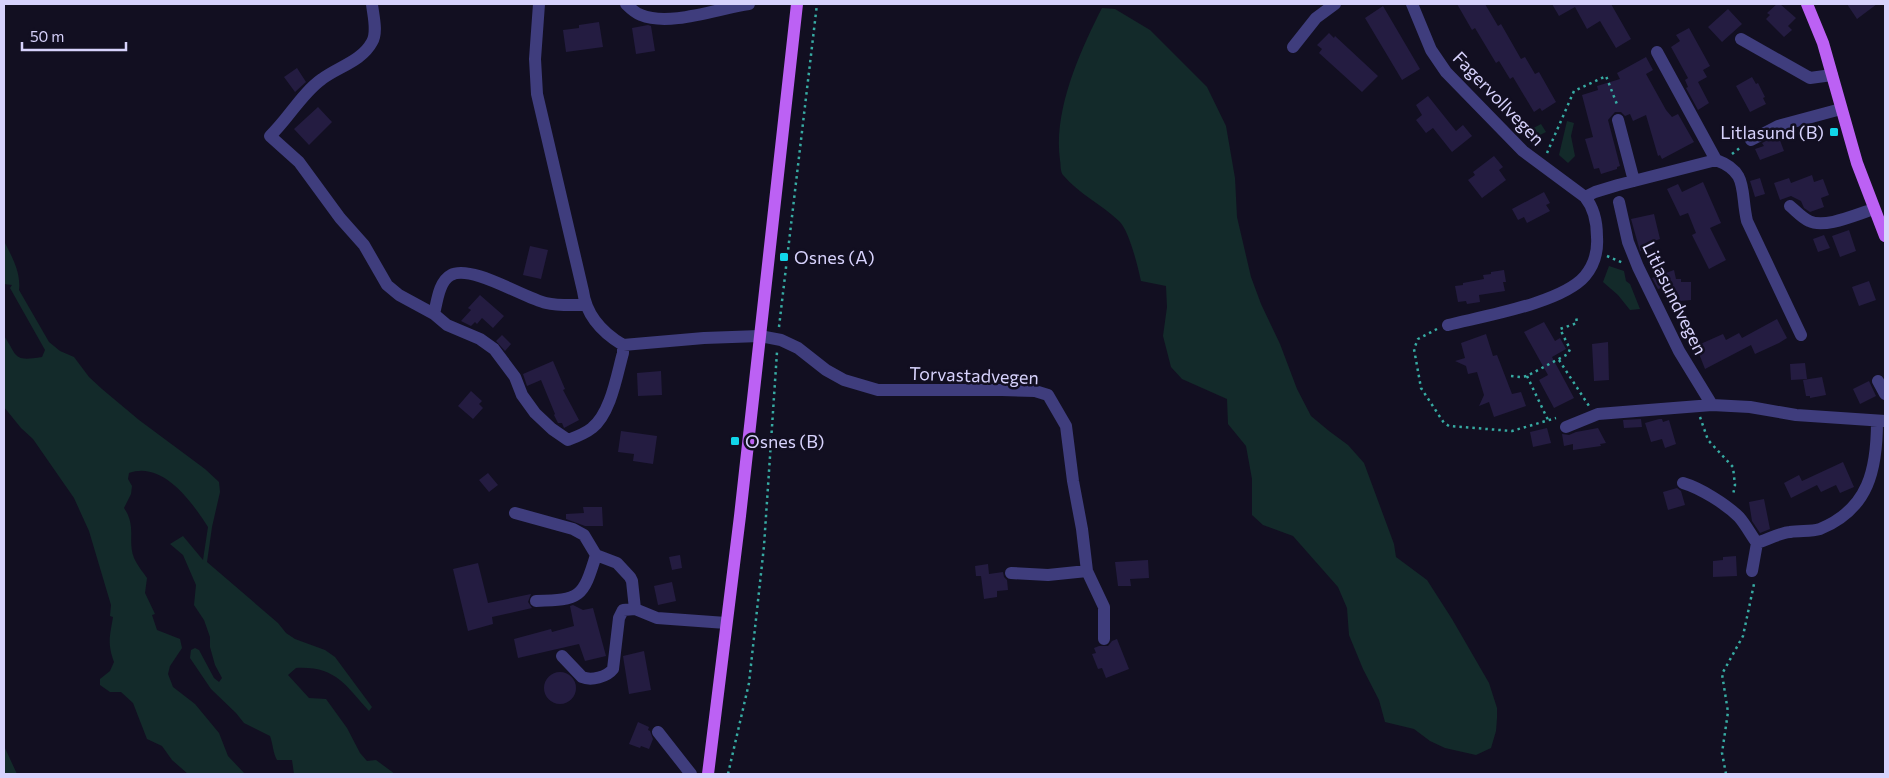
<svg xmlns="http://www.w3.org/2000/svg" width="1889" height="778" font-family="Commissioner,sans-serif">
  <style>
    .green { fill: #132a2a }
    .building { fill: #241c41 }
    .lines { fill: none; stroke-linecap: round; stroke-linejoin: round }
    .path { stroke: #37aba3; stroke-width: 2.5; stroke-dasharray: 2.5 4; stroke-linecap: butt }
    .minor { stroke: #3f3d7d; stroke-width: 12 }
    .major { stroke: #bc61f4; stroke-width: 12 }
    .poi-dot { fill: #11d5e9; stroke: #120f21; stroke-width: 2 }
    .labels { text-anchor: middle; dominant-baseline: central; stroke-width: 5; stroke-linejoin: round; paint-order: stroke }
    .street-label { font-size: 18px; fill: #d7d2fc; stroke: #120f21 }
    .poi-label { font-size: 18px; fill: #d7d2fc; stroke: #120f21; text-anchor: start }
  </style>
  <rect width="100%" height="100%" fill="#120f21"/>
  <path class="green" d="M1102,8L1115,9L1150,30L1207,87L1226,126L1235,178L1237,217L1251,277L1261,304L1280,344L1297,389L1311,416L1329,431L1348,445L1364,463L1394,544L1396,557L1427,580L1452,619L1489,683L1497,708V718L1496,731L1491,748L1476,755L1445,748L1430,741L1414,729L1385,722L1379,700L1363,669L1349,635L1347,608L1338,587L1293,536L1263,525L1252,515V479L1246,446L1228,424L1227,399L1182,379L1171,367L1163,336L1167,307L1166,286L1141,281C1138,267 1129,230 1119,221C1101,204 1079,194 1063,175C1060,171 1061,165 1060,160C1053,111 1080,51 1102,8Z
    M1567,121L1574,123L1571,136L1575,156L1568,163L1559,155Z
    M1541,124L1546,132L1530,140L1524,133Z
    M4,241C12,257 21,272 19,290L49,342L60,351L74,357L89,377L102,389L139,420L205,469L219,482L220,492L212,527L207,562L278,623L286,633L295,639L325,650L335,657L372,707L369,711C345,685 336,666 296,668L288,675L309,698L326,699L347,728L360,753L367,761L376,760L395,774H294L292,760H277C273,753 273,744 270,736L244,723L236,713L211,689L190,658L191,650L195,648L199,650L214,678L219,682L222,678L215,665L210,647V637L204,620L194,605L196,585L183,555L170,544L183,536L203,560L208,527C192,502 163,461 129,473L128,479L132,486L131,494L124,508C137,527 127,540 134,558C137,565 143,572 147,578L145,593L155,614L152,615L157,630L180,639L182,648L170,666L168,674L173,687L195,704L219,733L228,756L245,774H188L172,760L162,746L147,739L133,703L121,692H110L100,685V679L110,671L114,662C107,643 110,636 113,617L110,616L111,605L89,531L74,498L33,439L21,428L4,407V336C18,356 12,362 42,357L45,350L10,288L12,285L4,284Z
    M1609,266L1624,271L1626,281L1630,284L1640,309L1630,310L1618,295L1603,282Z
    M4,746L17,774H4Z"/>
  <path class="building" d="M1457,4H1485L1498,26L1501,24L1521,59L1525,57L1535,74L1539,72L1556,102L1542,111L1540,108L1534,112L1513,77L1510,79L1499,61L1496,63L1475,28L1472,30Z
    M1552,4H1611L1631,39L1616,48L1600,21L1587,29L1575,7L1559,16Z
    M1777,4H1780L1796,18L1788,26L1792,30L1784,37L1766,19L1770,15L1767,13Z
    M1847,4H1877L1857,19Z
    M1383,6L1420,69L1402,80L1365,18Z
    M1728,9L1742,24L1722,42L1708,27Z
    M599,22L603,47L566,52L563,30L579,28V25Z
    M648,25L651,26L655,51L636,54L632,28Z
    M1689,28L1710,66L1703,70L1707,77L1698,82L1709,103L1698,110L1686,88L1688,87L1685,80L1688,78L1671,47L1680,41L1676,35Z
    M1329,33L1334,38L1335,36L1378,76L1362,92L1319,53L1322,49L1317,45Z
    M1646,57L1653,70L1646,74L1666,110L1672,117L1678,114L1694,142L1662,159L1660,155L1658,156L1646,115L1633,121L1630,114L1625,116L1621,112H1615L1608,120L1620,166L1617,167V169L1601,174L1599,168L1594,169L1585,139L1593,137L1582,95L1598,90L1597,86L1620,79L1617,73Z
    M297,68L306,82L295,92L284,77Z
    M1752,77L1756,84L1758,83L1765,97L1763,98L1766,104L1750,112L1736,86Z
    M1428,96L1456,131L1463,125L1472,136L1452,152L1433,128L1426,133L1416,120L1422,115L1416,105Z
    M318,107L332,122L309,145L294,129Z
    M1778,135L1784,151L1760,160L1755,149L1764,146L1762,143Z
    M1494,156L1503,167L1499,170L1506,180L1482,198L1468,180L1475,175L1473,172Z
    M1812,175L1814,182L1823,179L1829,195L1821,198L1824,207L1810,212L1804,208L1801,201L1791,196L1780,200L1774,183L1789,178L1791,183Z
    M1760,178L1765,194L1755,197L1750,181Z
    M1703,182L1721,223L1710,228L1726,260L1709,269L1692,235L1696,233L1688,213L1680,216L1667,189L1678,184L1682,192Z
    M1544,192L1550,203L1546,205L1550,211L1527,223L1524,217L1518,220L1512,209Z
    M1654,214L1660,239L1651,242L1652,248L1640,251L1631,219Z
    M1849,230L1856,251L1840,257L1832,236Z
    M1824,235L1830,248L1818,252L1813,239Z
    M530,246L548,250L541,279L523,275Z
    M1504,270L1506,282H1503L1505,291L1479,295L1480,302L1467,304L1466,301L1458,302L1455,286L1463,285V283L1484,279L1483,275L1491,274V272Z
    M1674,270L1676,279H1681V282H1691V300L1670,302V285L1658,289L1652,278Z
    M1869,281L1876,300L1859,306L1852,287Z
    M480,295L504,316L493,328L482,318L477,324L475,322L471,326L461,321L471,310L468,308Z
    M1777,319L1787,338L1779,343L1755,354L1751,345L1705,369L1696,346L1723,334L1726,340L1739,333L1742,338Z
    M1544,322L1555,341L1560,338L1566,349L1552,357L1574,398L1554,408L1539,380L1548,375L1524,332Z
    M1486,334L1493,356L1497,355L1512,394L1521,392L1526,406L1494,417L1489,402L1479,406L1484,395L1477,372L1468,374L1466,366L1455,361L1465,358L1461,343Z
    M502,335L511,344L505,351L496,341Z
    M1608,342L1609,380L1594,381L1592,344Z
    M553,361L565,389L563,390L579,420L564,428L562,423H558L554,415L555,414L541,380L527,386L523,374Z
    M1805,363L1807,379L1791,380L1790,364Z
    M661,371L662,395L638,396L637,373Z
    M1822,377L1826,395L1810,398V396H1806L1803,380Z
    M1869,381L1876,396L1860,404L1853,389Z
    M471,391L482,401L479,404L483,408L473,419L458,406Z
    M1641,419L1642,427L1624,428L1623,420Z
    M1659,419H1662L1663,422L1669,420L1676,444L1665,448L1662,439L1651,442L1645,423Z
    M1547,428L1551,443L1533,447L1530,432Z
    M1598,428L1606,443L1600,444L1601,446L1573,450V444L1564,446L1562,434L1569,435L1576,432Z
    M621,431L657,436L653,464L633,461L634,454L618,452Z
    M1843,462L1854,487L1840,493L1836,485L1821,492L1817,485L1791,498L1784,483L1799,475L1802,481Z
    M488,473L498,485L489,492L479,480Z
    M1677,488L1681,491L1685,505L1668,510L1663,492Z
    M1764,499L1770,529L1760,533L1752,521L1749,502Z
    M583,507H602L603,526H585L566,519V514L584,513Z
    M680,555L682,568L672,570L669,557Z
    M1736,556L1737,576L1713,577V561L1723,560V557Z
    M1148,560L1149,578L1130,579L1131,586H1118L1115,562Z
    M478,563L488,603L531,594L528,602L532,608L492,617L493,624L468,631L453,569Z
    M988,564L989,574L1003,572L1004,577L1007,580L1008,590L997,591V597L984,599L981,576H976L975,566Z
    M672,582L676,601L658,605L654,586Z
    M573,605L583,610L593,608L606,656L585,661L579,644L518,658L514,639L551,629L552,632L574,626L570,606Z
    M1117,639L1129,669L1106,678L1102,668L1098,669L1092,654L1096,653L1094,648L1099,646H1108L1112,641Z
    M644,651L651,690L629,694L623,656Z
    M544 688a16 16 0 1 1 32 0a16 16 0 1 1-32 0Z
    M638,722L649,727L648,730L650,731L653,739L649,749L641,746L640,748L629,744Z"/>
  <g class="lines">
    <path class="path" d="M1547,153L1574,91L1606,76L1618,107
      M1732,154L1741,147
      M1607,256L1623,263
      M779,327L817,4
      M1437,329L1418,339L1414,349L1421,388L1444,423L1449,426L1512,431L1556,418
      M1559,360L1589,406
      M1511,376L1521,377L1527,376L1568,354L1570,349L1560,329L1577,323L1576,316
      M1527,376L1548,420
      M1700,417L1708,440L1733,467L1735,485L1733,495
      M728,774L749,683L764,546L777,352
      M1726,774L1722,753L1728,712L1722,674L1743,636L1754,584"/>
    <path class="minor" d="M372,4C373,15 378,32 372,42C362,61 338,67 322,79C302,93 288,119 270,136L299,162L340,218L364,245L387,285L399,295L434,314L447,325L480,339L494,349L515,377L522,395L535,413L552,429L568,440C576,437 586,433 592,428C611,413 617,374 623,353V345
      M539,4L535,59L537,94L583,291C586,315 603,333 623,345L704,338L760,336L781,340L798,348L826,370L844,380L878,390H1002L1035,391L1048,395L1066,426L1073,481L1082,529L1087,571L1104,607V639
      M626,4C630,8 635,13 641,15C670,27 719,8 749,4
      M1412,4L1431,50L1446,72L1523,151L1585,197C1594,208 1597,222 1597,237C1598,251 1594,265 1585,276C1562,303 1484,316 1448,325
      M1741,39L1810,78L1832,75
      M1293,47L1316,18L1335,4
      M1657,52L1716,160
      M1618,120L1634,181
      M1751,140L1778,126L1841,109
      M1716,160C1749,172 1740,191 1747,221L1801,335
      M1585,197L1595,192L1618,185L1716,160
      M1619,202L1628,242L1638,267L1679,351L1712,405
      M1790,206C1796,211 1802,218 1809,221C1825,229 1857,214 1874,209
      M434,314C437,302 439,281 451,275C471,264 524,298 546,303C558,306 573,305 585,305
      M1878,381L1885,394
      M1566,427L1598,414L1712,405L1750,407L1796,415L1885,421
      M1683,483C1700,488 1726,504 1739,517C1746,525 1751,535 1757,543C1767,540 1779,533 1790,532C1800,530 1810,532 1820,529C1869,509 1877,469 1877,421
      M515,513L573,529L584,535L596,555L617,563L630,577L632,581L635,609
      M1752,571L1757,543
      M1011,573L1048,575L1087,571
      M536,601C580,600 583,598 596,555
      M635,609L657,618L726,623
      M562,656L582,677C591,681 607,677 613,669L619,618L623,610L635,609
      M658,732L691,774"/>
    <path class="major" d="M1807,4L1823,43L1857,163L1885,236
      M708,774L740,516L797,4"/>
  </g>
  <g class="poi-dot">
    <rect x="1829" y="127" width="10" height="10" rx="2.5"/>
    <rect x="779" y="252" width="10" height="10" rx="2.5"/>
    <rect x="730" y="436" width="10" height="10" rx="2.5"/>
  </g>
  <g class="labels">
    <g class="street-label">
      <text transform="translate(1499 98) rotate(46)">Fagervollvegen</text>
      <text transform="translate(1675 298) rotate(64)">Litlasundvegen</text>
      <text transform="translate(974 375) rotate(2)">Torvastadvegen</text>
    </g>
    <g class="poi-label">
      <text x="1824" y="132" text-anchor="end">Litlasund (B)</text>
      <text x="794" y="257">Osnes (A)</text>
      <text x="745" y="441">Osnes (B)</text>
    </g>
  </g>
  <rect width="1889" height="778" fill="none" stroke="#d7d2fc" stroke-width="10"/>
  <path d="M22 42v8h104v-8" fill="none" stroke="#d7d2fc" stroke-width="2.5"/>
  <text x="30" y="42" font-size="15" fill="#d7d2fc" stroke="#120f21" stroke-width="4" paint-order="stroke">50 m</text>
</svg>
